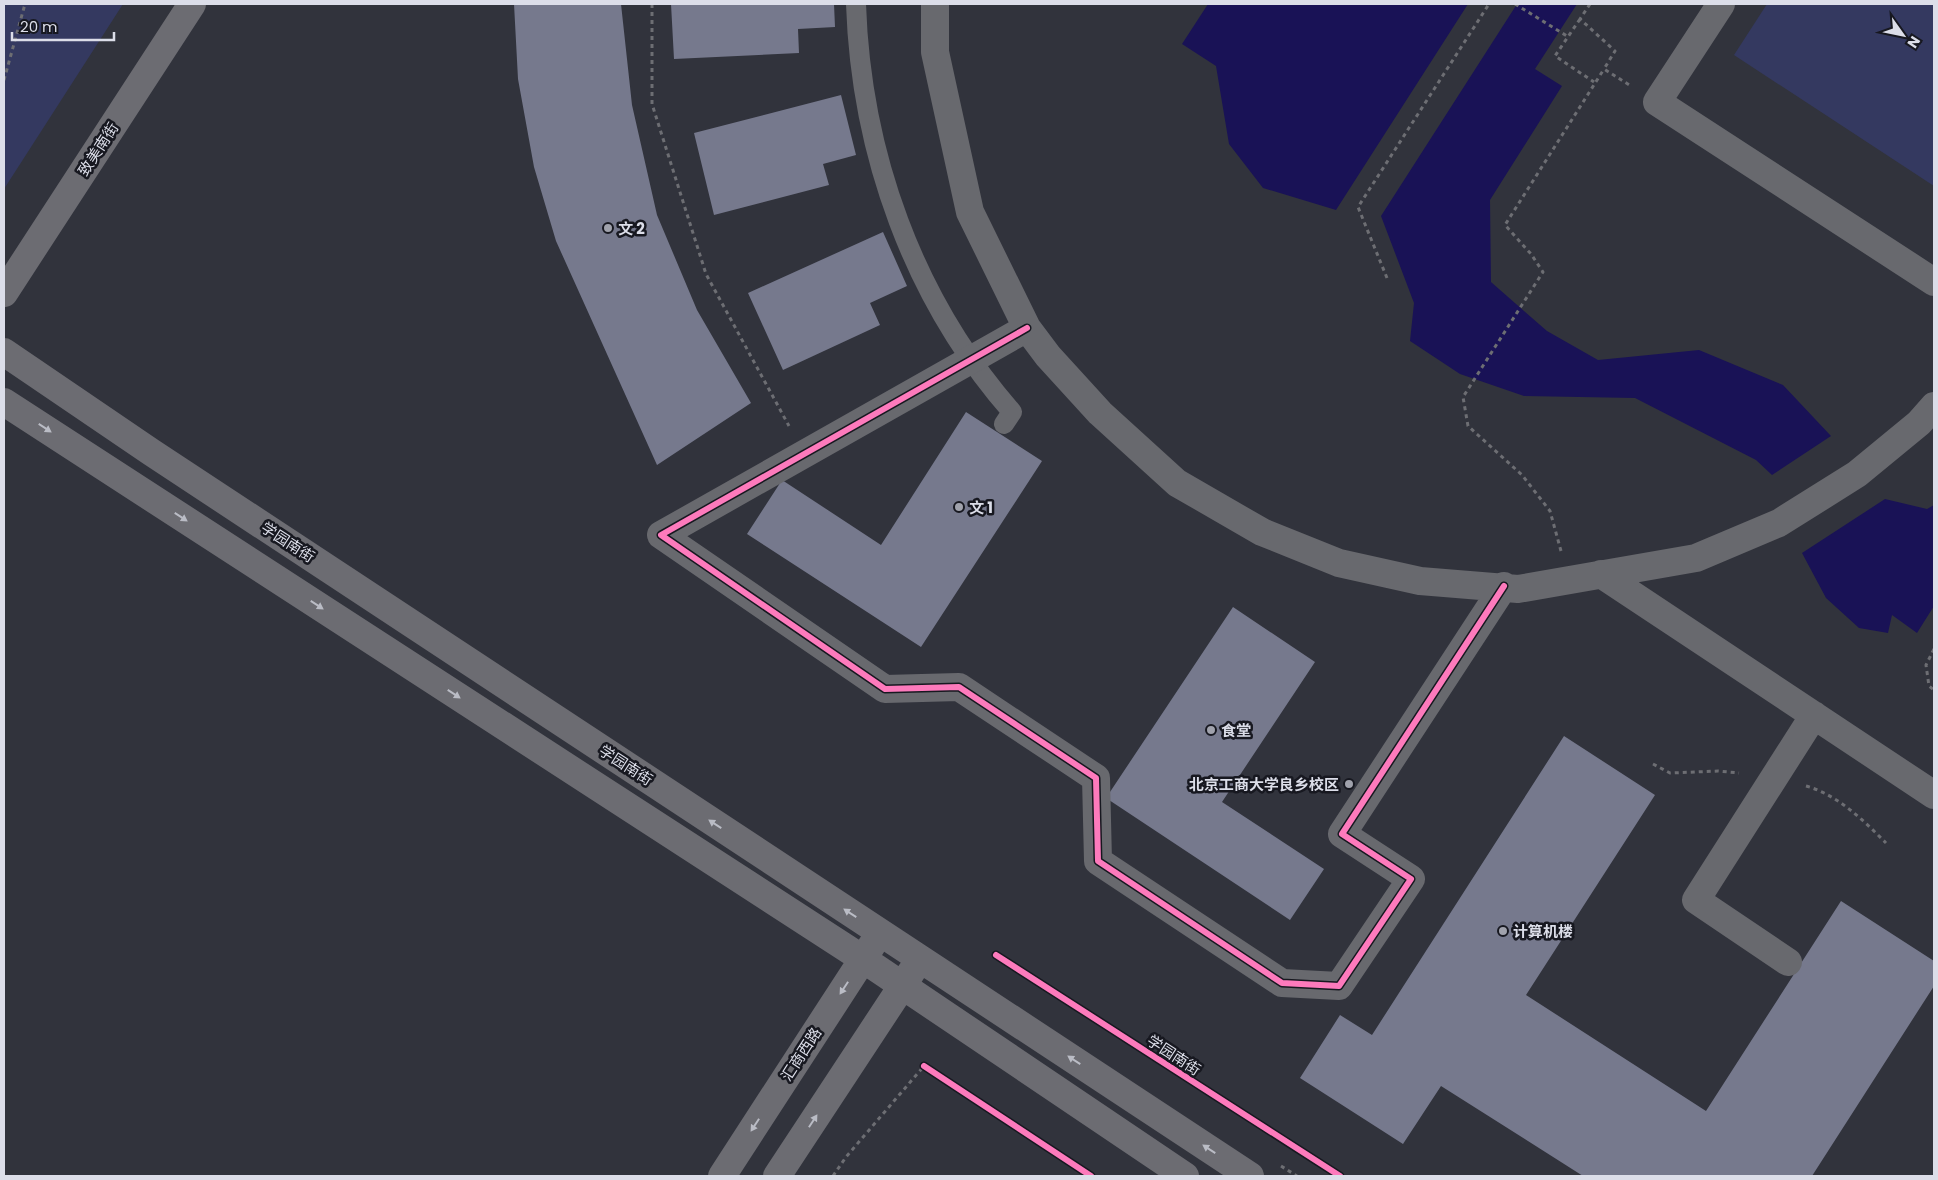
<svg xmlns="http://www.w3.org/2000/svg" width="1938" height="1180" font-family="Poppins,'Noto Sans SC',sans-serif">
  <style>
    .green { fill: #343960 }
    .water { fill: #191256 }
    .building { fill: #76798d }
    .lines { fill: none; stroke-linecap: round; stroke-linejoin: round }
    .path { stroke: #6d6e73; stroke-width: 3; stroke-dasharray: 4 4; stroke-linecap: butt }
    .lane { stroke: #68696e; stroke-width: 20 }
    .street { stroke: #68696e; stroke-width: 28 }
    .secondary { stroke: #6c6c72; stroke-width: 28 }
    .cycleway-casing { stroke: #171820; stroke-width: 9 }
    .cycleway { stroke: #fd7abc; stroke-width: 6 }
    .oneway { fill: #babcc5 }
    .poi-dot { fill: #a0a2ac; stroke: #171820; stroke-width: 2 }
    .labels { text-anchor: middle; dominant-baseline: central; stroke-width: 5; stroke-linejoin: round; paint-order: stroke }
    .street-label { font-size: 15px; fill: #dcdee9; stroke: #171820 }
    .poi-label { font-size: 15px; font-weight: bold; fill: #dcdee9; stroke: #171820; text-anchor: start }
  </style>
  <rect width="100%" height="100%" fill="#31333c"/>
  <path class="green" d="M4,4H123L4,189Z
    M1767,4H1934V186L1734,55Z"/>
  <path class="water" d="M1208,4H1468L1336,210L1263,188L1229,144L1216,66L1182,44Z
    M1517,4H1577L1535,69L1562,86L1490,200L1491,282L1547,331L1598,360L1699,350L1783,385L1831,436L1772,475L1756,460L1635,398L1524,396L1460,374L1410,341L1414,303L1381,216Z
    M1885,499L1927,509L1934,505V606L1917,633L1892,615L1888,633L1859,628L1826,598L1802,553Z"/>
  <path class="building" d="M514,4H621L632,105L657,215L697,310L751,403L657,465L556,241L534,167L518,79Z
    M671,4H834L835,27L798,29L799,53L674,59Z
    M841,95L856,155L823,164L829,185L714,215L694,133Z
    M883,232L907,286L870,303L880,325L783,370L748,293Z
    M966,412L1042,461L921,647L747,534L782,480L881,545Z
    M1233,607L1315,662L1222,802L1324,869L1290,920L1106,798Z
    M1564,736L1655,795L1526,995L1706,1111L1841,901L1934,961V986L1812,1176H1583L1441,1086L1403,1144L1300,1078L1340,1015L1372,1035Z"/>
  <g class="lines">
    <path class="path" d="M652,4V104L706,274L789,426
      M1515,4L1567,36
      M1590,4L1580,19L1615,51L1604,69L1631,86
      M1580,19L1555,56L1594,82
      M4,80L25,4
      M1387,278L1358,207L1489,4
      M1561,551L1550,511L1522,475L1468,426L1463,397L1543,272L1531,254L1505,225L1604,69
      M1934,649L1926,665L1929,686L1934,690
      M1653,764L1670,773L1718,771L1739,773
      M1806,786C1838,795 1863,820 1886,843
      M1281,1166L1297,1176
      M833,1176L846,1157L924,1066"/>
    <path class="lane" d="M856,4C861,153 913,299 1012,412L1004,424"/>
    <path class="street" d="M935,4V52L970,212L1027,328L1048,356L1100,413L1177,483L1262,532L1339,563L1420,581L1518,589L1696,558L1779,523L1857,474L1919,423L1934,406
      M1721,4L1657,102L1934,282
      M1027,328L661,535L885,689L959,687L1096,778L1098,861L1282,983L1339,986L1411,879L1342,834L1504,586
      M1601,574L1934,795
      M1788,962L1696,900L1814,715"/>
    <path class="secondary" d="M4,293L192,4
      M4,352L151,452L1250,1176
      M4,402L863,959L1185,1176
      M722,1176L872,945
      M777,1176L912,971"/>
    <defs>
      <path id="cycleway" d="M1027,328L661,535L885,689L959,687L1096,778L1098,861L1282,983L1339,986L1411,879L1342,834L1504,586
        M996,955L1340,1176
        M924,1066L1091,1176"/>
    </defs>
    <use href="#cycleway" class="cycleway-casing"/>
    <use href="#cycleway" class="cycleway"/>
  </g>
  <defs><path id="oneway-solid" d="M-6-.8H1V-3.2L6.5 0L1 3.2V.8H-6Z" transform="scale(1.25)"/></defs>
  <g class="oneway">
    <use href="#oneway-solid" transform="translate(45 428) rotate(33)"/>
    <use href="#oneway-solid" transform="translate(181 517) rotate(33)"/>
    <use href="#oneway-solid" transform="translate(317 605) rotate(33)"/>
    <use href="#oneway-solid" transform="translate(454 694) rotate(33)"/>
    <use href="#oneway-solid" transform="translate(715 824) rotate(-147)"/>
    <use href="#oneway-solid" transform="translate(850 913) rotate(-147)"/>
    <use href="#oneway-solid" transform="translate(844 988) rotate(123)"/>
    <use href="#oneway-solid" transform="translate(1074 1060) rotate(-147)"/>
    <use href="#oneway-solid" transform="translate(813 1121) rotate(-57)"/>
    <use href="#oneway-solid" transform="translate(755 1125) rotate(123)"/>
    <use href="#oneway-solid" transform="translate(1209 1149) rotate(-147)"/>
  </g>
  <g class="poi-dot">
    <circle cx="608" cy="228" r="5"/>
    <circle cx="959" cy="507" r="5"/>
    <circle cx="1211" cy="730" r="5"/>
    <circle cx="1349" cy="784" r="5"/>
    <circle cx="1503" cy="931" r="5"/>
  </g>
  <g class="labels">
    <g class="street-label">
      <text transform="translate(98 149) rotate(-57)">致美南街</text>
      <text transform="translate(288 542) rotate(33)">学园南街</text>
      <text transform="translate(626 765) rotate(33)">学园南街</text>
      <text transform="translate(801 1054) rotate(-57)">汇商西路</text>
      <text transform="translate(1174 1055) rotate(33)">学园南街</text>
    </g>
    <g class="poi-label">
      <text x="618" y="228">文 2</text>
      <text x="969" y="507">文 1</text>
      <text x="1221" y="730">食堂</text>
      <text x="1339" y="784" text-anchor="end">北京工商大学良乡校区</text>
      <text x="1513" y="931">计算机楼</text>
    </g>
  </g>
  <rect width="1938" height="1180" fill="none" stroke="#dcdee9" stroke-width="10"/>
  <g transform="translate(1903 35) rotate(123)" stroke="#171820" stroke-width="4" paint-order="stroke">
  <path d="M0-4L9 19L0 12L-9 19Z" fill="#dcdee9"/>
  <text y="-8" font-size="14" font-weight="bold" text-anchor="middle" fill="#dcdee9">N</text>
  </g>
  <path d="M12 32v8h102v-8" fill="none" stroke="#dcdee9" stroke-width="2.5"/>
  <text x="20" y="32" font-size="15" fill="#dcdee9" stroke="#171820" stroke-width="4" paint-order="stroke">20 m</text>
</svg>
